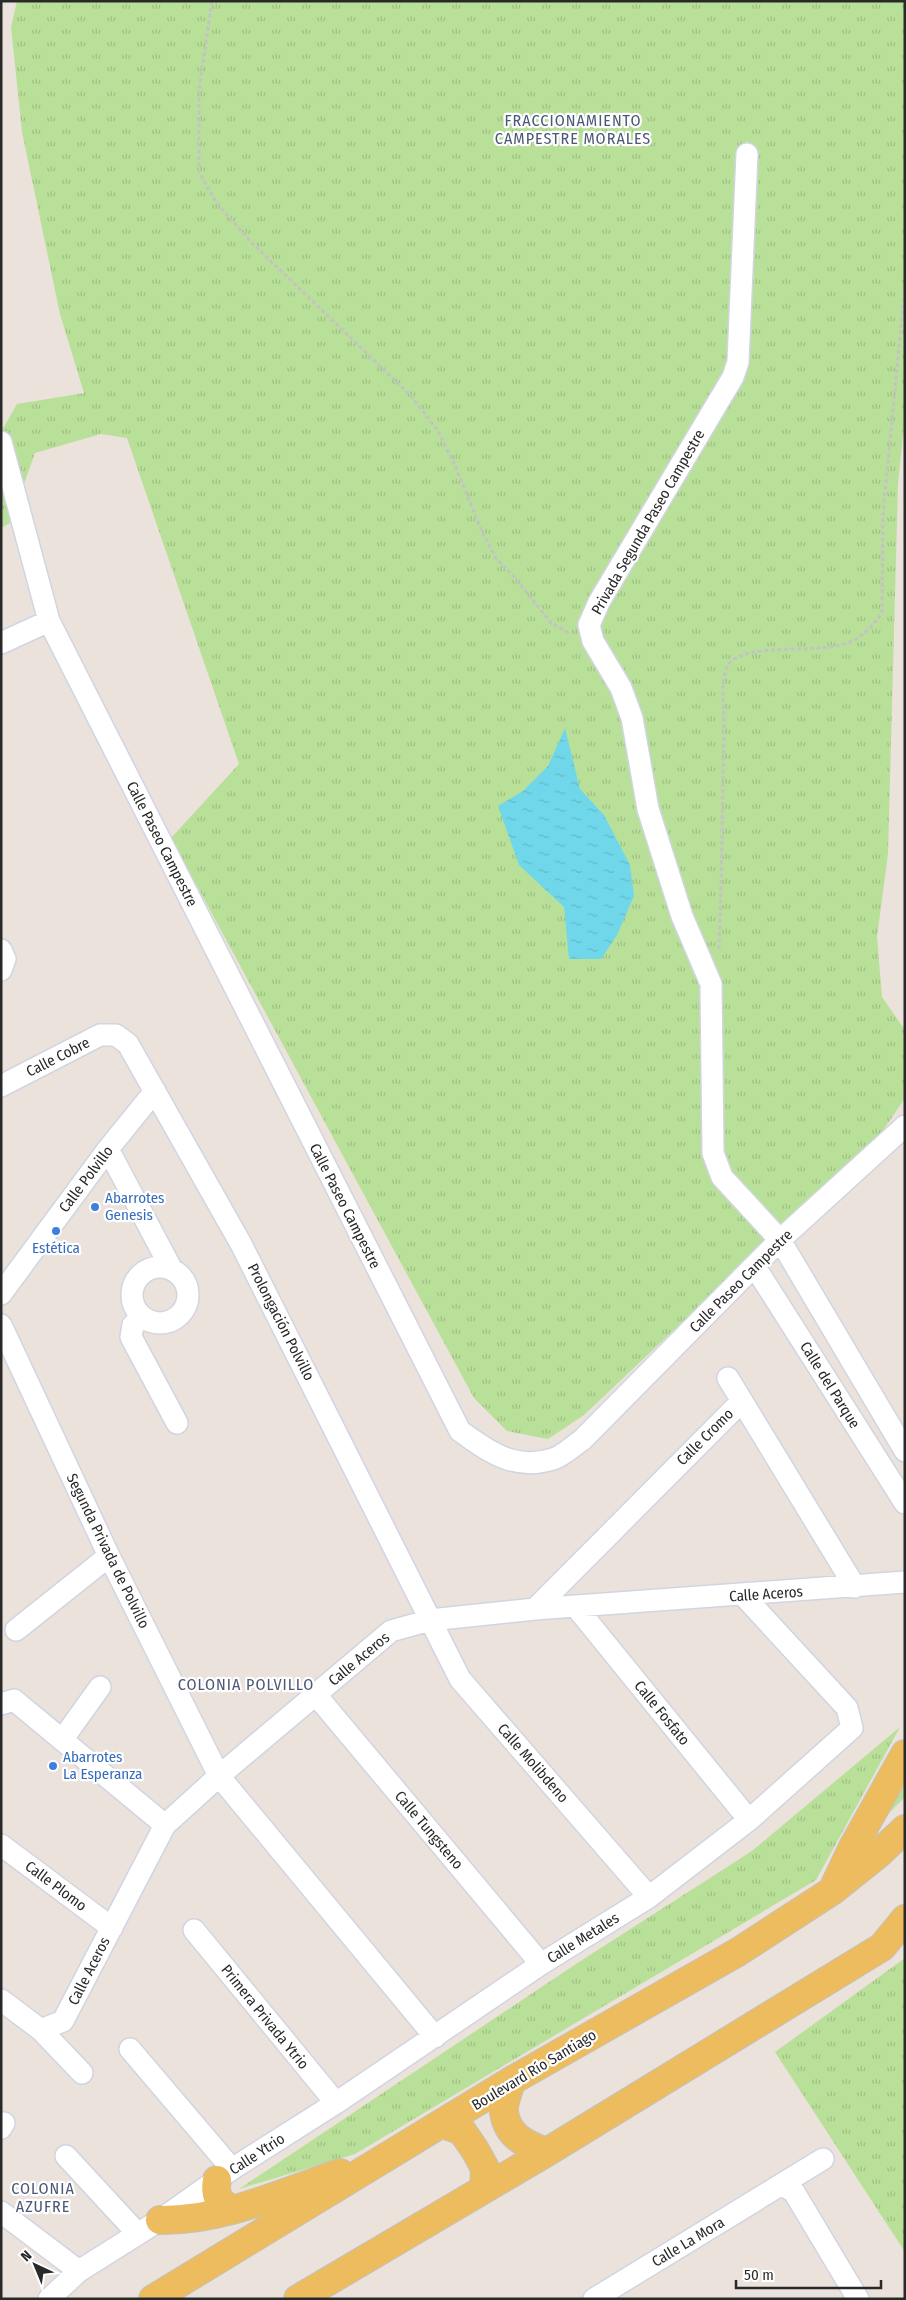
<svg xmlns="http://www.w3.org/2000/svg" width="906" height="2300" font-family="'Fira Sans Condensed',sans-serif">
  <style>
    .grass { fill: url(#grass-tufts) }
    .water { fill: url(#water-ripples) }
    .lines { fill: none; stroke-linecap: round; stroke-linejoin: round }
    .minor-casing { stroke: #d0d5e1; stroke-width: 24 }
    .major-casing { stroke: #c3c3c3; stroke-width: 30 }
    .path { stroke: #c3c3c3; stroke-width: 3; stroke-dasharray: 4 2.5; stroke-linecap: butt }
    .minor { stroke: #fff; stroke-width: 21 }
    .major { stroke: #ecbc5f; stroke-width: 28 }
    .shop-dot { fill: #3f7fe0; stroke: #fff; stroke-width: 2 }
    .labels { text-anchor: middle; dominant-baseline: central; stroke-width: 4.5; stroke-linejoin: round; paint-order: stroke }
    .street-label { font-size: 15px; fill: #292929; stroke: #fff }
    .shop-label { font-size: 15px; fill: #366cbe; stroke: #fff; text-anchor: start }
    .neighbourhood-label { font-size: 16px; letter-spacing: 1px; fill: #4b5878; stroke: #fff }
  </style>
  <defs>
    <pattern id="grass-tufts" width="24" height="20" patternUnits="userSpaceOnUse" patternTransform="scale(1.25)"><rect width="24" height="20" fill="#b9e098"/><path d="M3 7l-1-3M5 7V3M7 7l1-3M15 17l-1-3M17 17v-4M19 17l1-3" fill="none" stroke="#9fc083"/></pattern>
    <pattern id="water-ripples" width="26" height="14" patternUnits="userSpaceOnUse" patternTransform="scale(1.25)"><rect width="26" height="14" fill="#70d7ea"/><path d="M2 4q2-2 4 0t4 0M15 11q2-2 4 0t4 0" fill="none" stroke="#61b9c9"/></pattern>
  </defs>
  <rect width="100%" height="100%" fill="#ebe2db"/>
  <path class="grass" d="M17,1H905V416L898,484L888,854L877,937L882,997L905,1030V1098L880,1135L584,1415L548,1439L507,1431L474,1398L171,838L239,764L127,438L101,434L35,453L10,523L1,528V432L17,404L84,393L60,314L22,132L11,27Z
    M900,1727L816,1880L355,2154L239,2189L579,1962L752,1851Z
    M905,1781V1797L888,1814Z
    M905,1958V2252L775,2052Z"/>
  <path class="water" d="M565,728L580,789L604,815L630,865L634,896L617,935L601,959H569L564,907L519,865L498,806L523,791L548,766Z"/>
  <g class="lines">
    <defs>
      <path id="minor" d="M747,154L738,362L733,377L599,602L589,625L593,641L621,688L632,718L648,809L682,916L711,984L713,1153L722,1177L780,1240L905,1451
        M1,442L49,621L460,1431C489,1452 515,1471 553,1459C563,1456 573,1446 582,1440L780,1240L905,1126
        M1,643L49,621
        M1,950L5,959L1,970
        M1,1086L100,1035H116L128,1044L241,1244L460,1679L649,1897
        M108,1149L172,1270
        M755,1267L905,1503
        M132 1295a28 28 0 1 1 56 0a28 28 0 1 1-56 0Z
        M1,1294L108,1149L155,1091
        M143,1317L133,1325L131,1337L177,1423
        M1,1325L109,1556L219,1776L435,2037
        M728,1378L855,1587
        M576,1607L749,1820
        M535,1609L742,1401
        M16,1630L109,1556
        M316,1695L541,1964
        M1,1704L14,1700L165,1825
        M62,1740L100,1687
        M1,1845L112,1928
        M194,1930L336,2103
        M1,2000L41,2030L82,2073
        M41,2030L63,2021L165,1825L219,1776L391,1631L430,1620L535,1609L905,1582
        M130,2049L232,2169
        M1,2128L4,2123
        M66,2156L138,2234
        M782,2185L794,2192L858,2299
        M1,2212L79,2271
        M49,2299L79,2271L160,2220L232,2169L336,2103L541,1964L649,1897L749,1820L852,1728L847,1708L743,1595
        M594,2299L823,2159"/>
      <path id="major" d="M835,1885L853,1847L905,1754
        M511,2081C509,2090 503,2103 504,2112C507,2136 526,2145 547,2152
        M443,2124L462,2131L475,2150L485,2168L484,2188
        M217,2180C214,2196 219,2201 231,2210
        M160,2220C222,2221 282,2193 340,2173
        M153,2299L511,2081L738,1952L832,1891L877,1855L905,1829
        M298,2299L547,2152L882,1947L905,1919"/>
    </defs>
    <use href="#minor" class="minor-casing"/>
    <use href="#major" class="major-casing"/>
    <path class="path" d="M212,1L199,90V172L216,202L250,241L409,394L437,429L455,466L483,534L496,558L516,579L551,623L571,634
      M719,949C722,877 722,805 724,733C725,714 719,680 728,665C745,640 824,656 852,641C865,635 874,624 882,613L883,514L905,286"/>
    <use href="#minor" class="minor"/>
    <use href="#major" class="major"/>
  </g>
  <g class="shop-dot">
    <circle cx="95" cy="1207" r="5"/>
    <circle cx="56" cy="1231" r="5"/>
    <circle cx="53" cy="1766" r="5"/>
  </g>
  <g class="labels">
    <g class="street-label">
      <text transform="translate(648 522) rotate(-60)">Privada Segunda Paseo Campestre</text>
      <text transform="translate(162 844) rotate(63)">Calle Paseo Campestre</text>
      <text transform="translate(58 1057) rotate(-27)">Calle Cobre</text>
      <text transform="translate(86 1179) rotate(-53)">Calle Polvillo</text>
      <text transform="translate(345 1206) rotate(63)">Calle Paseo Campestre</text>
      <text transform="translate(741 1281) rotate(-45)">Calle Paseo Campestre</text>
      <text transform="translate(281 1322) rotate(63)">Prolongación Polvillo</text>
      <text transform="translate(830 1385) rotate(58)">Calle del Parque</text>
      <text transform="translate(705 1437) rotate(-45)">Calle Cromo</text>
      <text transform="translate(108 1551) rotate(64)">Segunda Privada de Polvillo</text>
      <text transform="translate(766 1594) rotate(-4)">Calle Aceros</text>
      <text transform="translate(359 1659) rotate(-40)">Calle Aceros</text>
      <text transform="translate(662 1713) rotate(51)">Calle Fosfato</text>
      <text transform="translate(533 1763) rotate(49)">Calle Molibdeno</text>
      <text transform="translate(429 1830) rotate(50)">Calle Tungsteno</text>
      <text transform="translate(56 1886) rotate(37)">Calle Plomo</text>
      <text transform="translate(583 1938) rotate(-32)">Calle Metales</text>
      <text transform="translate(89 1971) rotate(-63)">Calle Aceros</text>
      <text transform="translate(265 2017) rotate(51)">Primera Privada Ytrio</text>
      <text transform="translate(534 2070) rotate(-31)">Boulevard Río Santiago</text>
      <text transform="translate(257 2154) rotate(-33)">Calle Ytrio</text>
      <text transform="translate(688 2242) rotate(-31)">Calle La Mora</text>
    </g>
    <g class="shop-label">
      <text x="105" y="1198">Abarrotes<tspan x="105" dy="17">Genesis</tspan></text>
      <text x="56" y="1248" text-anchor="middle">Estética</text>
      <text x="63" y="1757">Abarrotes<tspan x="63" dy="17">La Esperanza</tspan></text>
    </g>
    <g class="neighbourhood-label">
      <text x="573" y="120">FRACCIONAMIENTO<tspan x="573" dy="18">CAMPESTRE MORALES</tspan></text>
      <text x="246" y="1684">COLONIA POLVILLO</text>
      <text x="43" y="2188">COLONIA<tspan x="43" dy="18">AZUFRE</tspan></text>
    </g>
  </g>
  <rect width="906" height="2300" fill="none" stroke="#292929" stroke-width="5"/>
  <g transform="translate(35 2265) rotate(316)" stroke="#ffffff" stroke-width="4" paint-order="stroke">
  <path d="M0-4L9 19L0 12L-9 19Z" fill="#292929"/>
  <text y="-8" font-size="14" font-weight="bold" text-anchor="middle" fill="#292929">N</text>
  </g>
  <path d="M736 2280v8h145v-8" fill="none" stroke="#292929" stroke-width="2.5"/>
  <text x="744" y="2280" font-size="15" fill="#292929" stroke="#ffffff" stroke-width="4" paint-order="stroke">50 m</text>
</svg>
